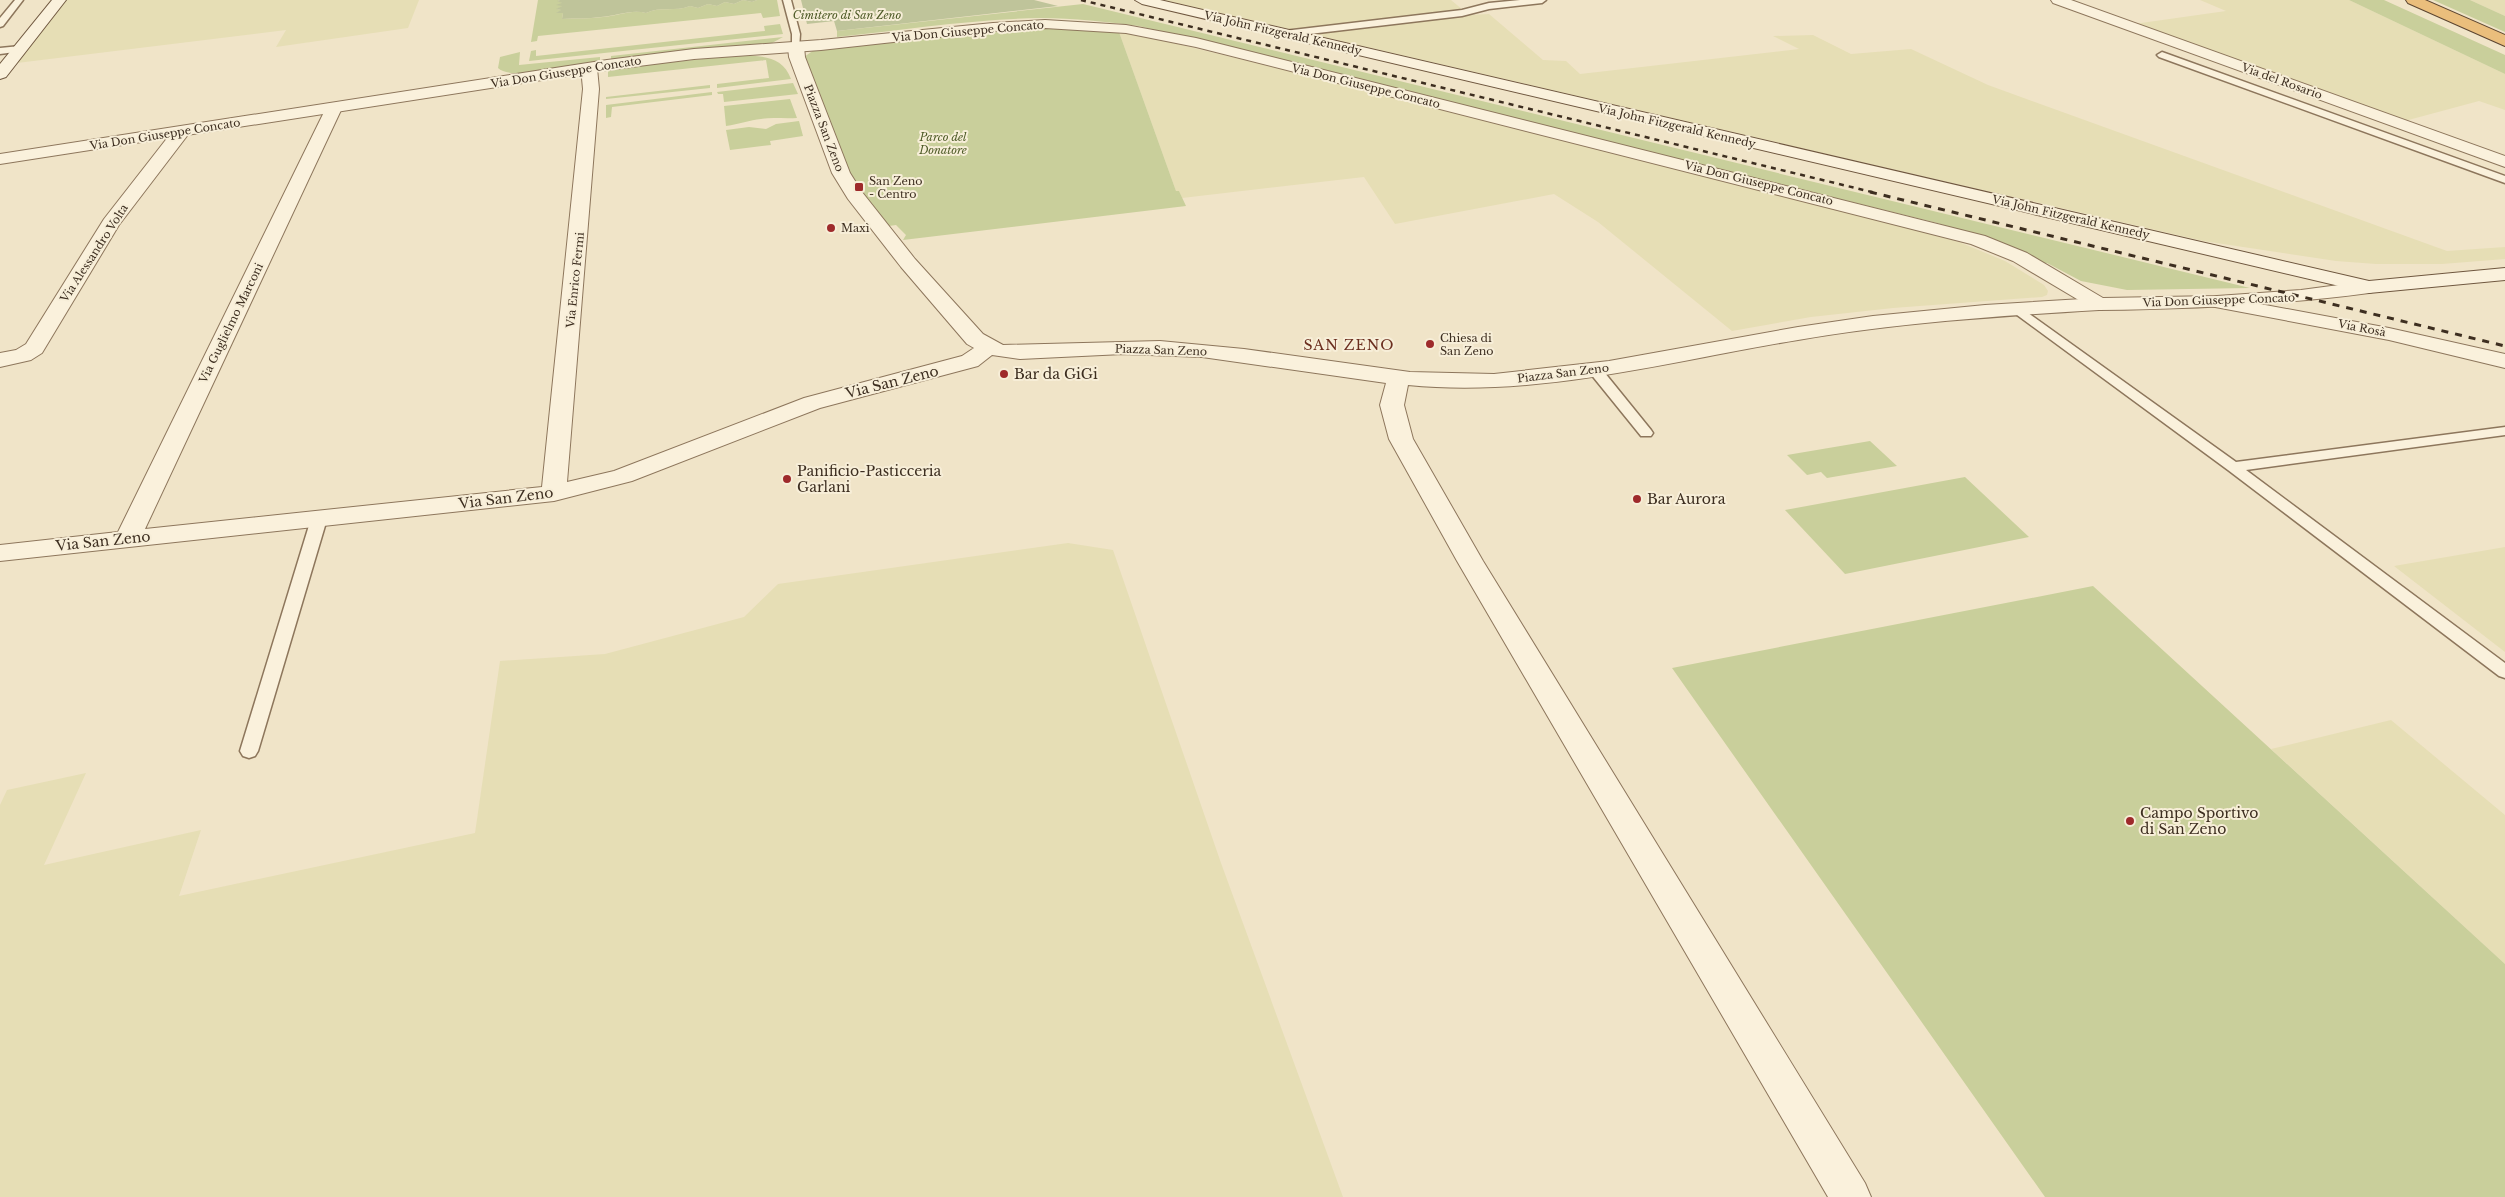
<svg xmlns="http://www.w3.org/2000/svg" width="2505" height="1197" font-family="'Libre Baskerville',serif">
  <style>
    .farmland { fill: #e6deb5 }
    .green { fill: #c9cf9b }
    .cemetery { fill: #bfc49a }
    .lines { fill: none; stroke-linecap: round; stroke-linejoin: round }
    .service-casing { stroke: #8d765c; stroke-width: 3 }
    .minor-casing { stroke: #8d765c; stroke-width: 2 }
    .tertiary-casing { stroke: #8d765c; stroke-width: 2 }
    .secondary-casing { stroke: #6f573f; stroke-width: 2 }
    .trunk-casing { stroke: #5b4430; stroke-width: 2 }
    .service { fill: #faf1dc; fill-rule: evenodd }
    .minor { fill: #faf1dc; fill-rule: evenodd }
    .tertiary { fill: #faf1dc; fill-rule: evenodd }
    .secondary { fill: #faf1dc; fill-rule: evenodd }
    .trunk { fill: #eabe7c; fill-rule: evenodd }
    .rail-far1 { stroke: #3d2e20; stroke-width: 2.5; stroke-dasharray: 5 5; stroke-linecap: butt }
    .rail { stroke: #3d2e20; stroke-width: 3; stroke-dasharray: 7 7; stroke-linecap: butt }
    .poi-dot { fill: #9e2a2b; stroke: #f7eed8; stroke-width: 2 }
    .labels { text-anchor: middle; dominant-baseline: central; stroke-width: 4; stroke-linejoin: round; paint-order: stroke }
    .far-park-label { font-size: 11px; font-style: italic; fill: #4d5a26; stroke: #f7eed8 }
    .far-street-label { font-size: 11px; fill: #3d2e20; stroke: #f7eed8 }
    .far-poi-label { font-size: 11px; fill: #3d2e20; stroke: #f7eed8; text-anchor: start }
    .far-quarter-label { font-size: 14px; letter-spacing: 1px; fill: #6b2e1e; stroke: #f7eed8 }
    .poi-label { font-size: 14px; fill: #3d2e20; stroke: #f7eed8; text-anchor: start }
    .street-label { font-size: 14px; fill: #3d2e20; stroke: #f7eed8 }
  </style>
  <rect width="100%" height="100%" fill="#f0e4c8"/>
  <path class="farmland" d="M66,0H419L408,28L276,47L286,30L17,63Z
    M1164,0H1451L1469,15L1489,14L1543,60L1566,61L1580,74L1799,49L1773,36L1813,35L1851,54L1911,49L1988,85L2447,251L2505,247V259L2442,264H2376L2336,261L2203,241Z
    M2200,0H2349L2505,74V110L2479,101L2401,122L2127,25L2226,11Z
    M2470,0H2505V16L2494,11Z
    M1119,32L1148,37L1248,61L1872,217L1959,242L2005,261L2044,285L2048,291L2047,295L2042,297L1893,308L1811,317L1732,331L1598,222L1554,194L1395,224L1364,177L1182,198L1179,191H1176Z
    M1068,543L1113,550L1221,863L1343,1197H0V805L7,790L86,773L44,865L201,830L179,896L475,833L500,661L605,654L744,617L778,584Z
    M2505,547V652L2394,566Z
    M2391,720L2505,815V964L2271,749Z"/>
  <path class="green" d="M538,0H560L558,1L563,3V6L557,9L562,10L557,13H563L562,19C576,18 589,19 603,17C618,16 632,9 646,13C660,6 676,12 690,6L698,8L708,4L717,6L725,2L734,4L743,0L752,2L757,0H777L780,16L763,18L761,13L538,36L537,41L531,42Z
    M2349,0H2384L2505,55V74Z
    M2433,0H2470L2505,16V32Z
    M1083,4L2250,288L2127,290L2081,281L2047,263H2041L1997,242L1937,223L1139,26C1107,22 1074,18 1041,18C973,19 904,30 837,37V31Z
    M780,24L783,34L529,61L531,51L536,50V56L765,31L764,26Z
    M1046,27L1119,32L1176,191H1179L1186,206L903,240L906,235L896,225L889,226L867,199L848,169L804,57L814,50L1000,29Z
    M783,37L772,43L611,61V56Z
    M520,52L519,65L600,57V62C579,65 513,82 498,68L500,57Z
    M740,55C762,56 783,56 791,79L717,88V84L769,78L766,60L608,77V69Z
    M793,83L798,94L724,102L723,94H718L717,92Z
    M710,85V88L606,99V97Z
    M712,92V95L612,107L611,117L606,118V105Z
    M790,99L797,118C784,119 772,117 761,119C750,120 739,124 726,126L724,106Z
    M799,121L803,136L770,141L771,145L730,150L726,130L749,127L766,129L776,124Z
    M1870,441L1897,466L1827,478L1821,472L1807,475L1787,455Z
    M1965,477L2029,537L1845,574L1785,510Z
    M2093,586L2505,964V1197H2045L1672,668Z"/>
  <path class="cemetery" d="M560,0H757L752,2L743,0L734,4L725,2L717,6L708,4L698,8L690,6C676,12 660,6 646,13C631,9 617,16 601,17C588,19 575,18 562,19L563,13H556L561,10L556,9L562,6L556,5L562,3L557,1Z
    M801,0H1034L1058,6L837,31L834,21L807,24Z"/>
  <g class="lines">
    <defs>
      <path id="service" d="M15,0H23L3,26L0,27V18Z
        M783,0H791L800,34L799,49L792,47V34Z
        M1520,0H1546L1542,3L1489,9L1462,16L1284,37L1280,34L1284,31L1462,10L1489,3Z
        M20,46L25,49L23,51L0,54V48Z
        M2162,52L2505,176V183L2159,57L2157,55Z
        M2017,305L2236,462L2505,427V435L2246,470L2505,663V678L2499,676L2228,470L2013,312L2011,309Z
        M1595,366L1600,367L1651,430L1653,433L1651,436H1641L1590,373L1588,370Z
        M319,514L327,519L258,751L255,756L249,758L243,756L240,751L311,519Z"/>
      <path id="minor" d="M2051,0H2071L2505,156V167L2053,3Z
        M796,42L804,47L805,57L850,173L862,192L915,259L983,334L1003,345L1160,341L1244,349L1410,372L1494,374L1609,361L1798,327L1873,316L1985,305L2099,298L2106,300L2109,304L2106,308L2099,310C1998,316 1897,323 1798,340C1669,361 1540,398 1408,385L1404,405L1413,439L1483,561L1865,1183L1871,1197H1828L1457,561L1389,439L1380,405L1386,383L1202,357L1123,354L1020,359L992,355L978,366L820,408L632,481L554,501L0,561V545L118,532L326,108L328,104H340L342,108L145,529L542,487L583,89L581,68L589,63L597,68L599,89L567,482L614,471L804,398L962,356L974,348L967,344L901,267L848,199L832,173L789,57L788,47Z
        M181,127L187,128L190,132L119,225L42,353L31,360L0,367V353L16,350L26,344L104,219L175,128Z
        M2217,296L2389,328L2505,354V368L2389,340L2210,306L2207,302L2210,298Z"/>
      <path id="tertiary" d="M1045,20L1126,25L1196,38L1985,236L2027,253L2103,298L2217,296L2301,290L2369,281L2376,283L2379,287L2376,291L2369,293C2279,305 2190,309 2099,310L2092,308L2013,261L1971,244L1196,47L1126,33L1045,28L993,31L821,50L694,59L607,70L0,164V154L607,60L694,49L821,40L993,23Z"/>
      <path id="secondary" d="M52,0H66L6,77L0,79V64Z
        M1135,0H1160L2369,281L2505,268V280L2369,293L1142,4Z"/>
      <path id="trunk" d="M2406,0H2425L2505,35V46L2408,3Z"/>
    </defs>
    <use href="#service" class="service-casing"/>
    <use href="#minor" class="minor-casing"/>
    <use href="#tertiary" class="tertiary-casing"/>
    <use href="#secondary" class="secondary-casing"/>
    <use href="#trunk" class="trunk-casing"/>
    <use href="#service" class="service"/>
    <use href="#minor" class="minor"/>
    <use href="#tertiary" class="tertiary"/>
    <use href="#secondary" class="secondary"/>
    <use href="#trunk" class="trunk"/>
    <path class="rail-far1" d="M1081,0L1876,193"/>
    <path class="rail" d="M1870,192L2505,346"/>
  </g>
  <g class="poi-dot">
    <rect x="854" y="182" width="10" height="10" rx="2.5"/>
    <circle cx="831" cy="228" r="5"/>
    <circle cx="1430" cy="344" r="5"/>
    <circle cx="1004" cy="374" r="5"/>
    <circle cx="787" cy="479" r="5"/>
    <circle cx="1637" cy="499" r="5"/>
    <circle cx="2130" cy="821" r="5"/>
  </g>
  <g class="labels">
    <g class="far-park-label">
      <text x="847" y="15">Cimitero di San Zeno</text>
      <text x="943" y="137">Parco del<tspan x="943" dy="13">Donatore</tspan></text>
    </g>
    <g class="far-street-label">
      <text transform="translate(968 31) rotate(-5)">Via Don Giuseppe Concato</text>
      <text transform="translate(1283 33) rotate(13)">Via John Fitzgerald Kennedy</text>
      <text transform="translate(566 72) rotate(-9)">Via Don Giuseppe Concato</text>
      <text transform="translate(2282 81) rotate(20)">Via del Rosario</text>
      <text transform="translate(1366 86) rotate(14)">Via Don Giuseppe Concato</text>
      <text transform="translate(1677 126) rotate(13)">Via John Fitzgerald Kennedy</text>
      <text transform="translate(824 128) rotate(69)">Piazza San Zeno</text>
      <text transform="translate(165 134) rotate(-9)">Via Don Giuseppe Concato</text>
      <text transform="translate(1759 183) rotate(14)">Via Don Giuseppe Concato</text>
      <text transform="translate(2071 217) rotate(13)">Via John Fitzgerald Kennedy</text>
      <text transform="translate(94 253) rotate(-57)">Via Alessandro Volta</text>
      <text transform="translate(575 280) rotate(-84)">Via Enrico Fermi</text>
      <text transform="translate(2219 300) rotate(-2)">Via Don Giuseppe Concato</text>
      <text transform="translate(231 323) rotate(-64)">Via Guglielmo Marconi</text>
      <text transform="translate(2362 328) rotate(11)">Via Rosà</text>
      <text transform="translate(1161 350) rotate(2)">Piazza San Zeno</text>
      <text transform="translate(1563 373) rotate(-7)">Piazza San Zeno</text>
    </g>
    <g class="far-poi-label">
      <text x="869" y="181">San Zeno<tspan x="869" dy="13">- Centro</tspan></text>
      <text x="841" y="228">Maxì</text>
      <text x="1440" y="338">Chiesa di<tspan x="1440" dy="13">San Zeno</tspan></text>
    </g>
    <g class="far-quarter-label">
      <text x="1349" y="345">SAN ZENO</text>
    </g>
    <g class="poi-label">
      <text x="1014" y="374">Bar da GiGi</text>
      <text x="797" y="471">Panificio-Pasticceria<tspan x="797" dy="16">Garlani</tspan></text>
      <text x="1647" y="499">Bar Aurora</text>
      <text x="2140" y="813">Campo Sportivo<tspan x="2140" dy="16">di San Zeno</tspan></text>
    </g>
    <g class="street-label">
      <text transform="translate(892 382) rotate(-14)">Via San Zeno</text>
      <text transform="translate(506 498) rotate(-7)">Via San Zeno</text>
      <text transform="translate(103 541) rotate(-6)">Via San Zeno</text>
    </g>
  </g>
</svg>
